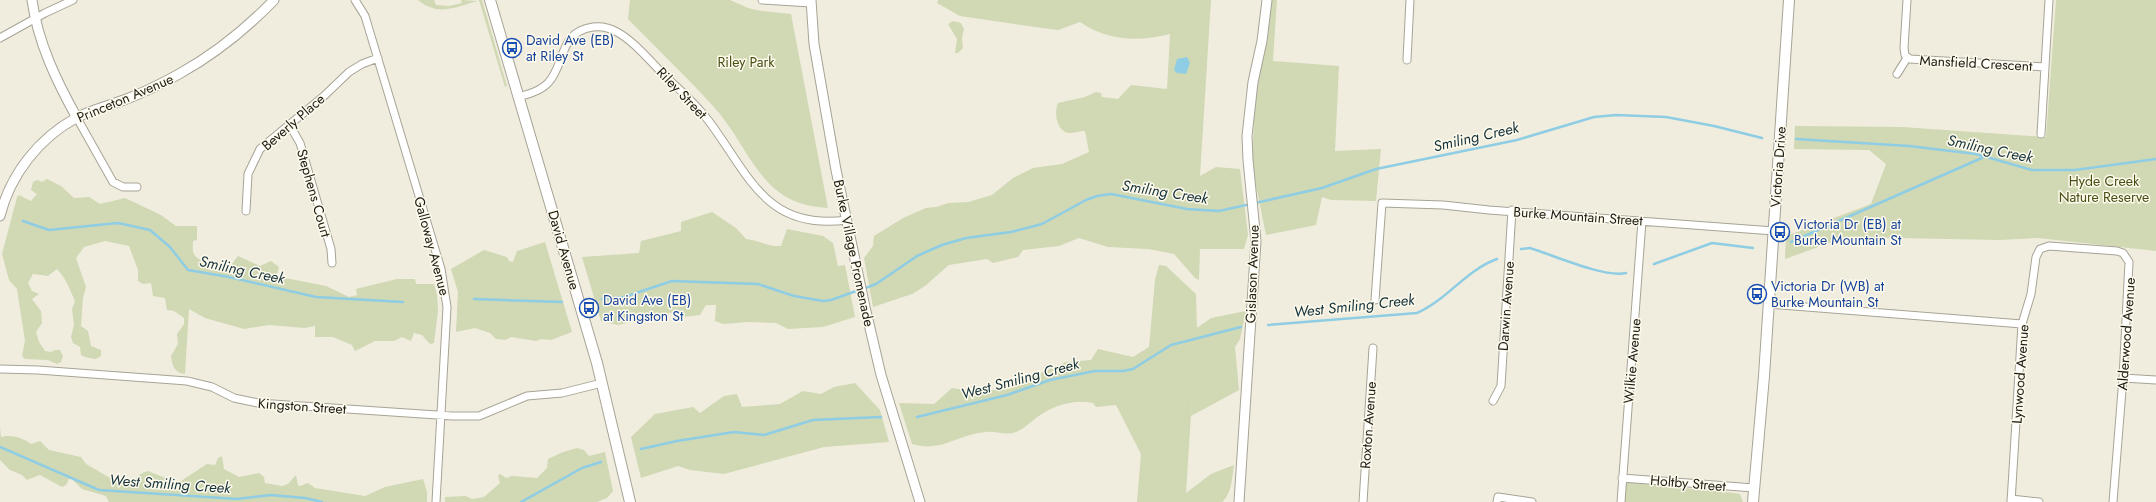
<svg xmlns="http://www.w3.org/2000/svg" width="2156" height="502" font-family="Jost,sans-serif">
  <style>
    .green { fill: #d0d8b4 }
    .water { fill: #8ecde3 }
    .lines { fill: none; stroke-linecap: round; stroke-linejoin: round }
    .stream { stroke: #8ecde3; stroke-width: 2.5 }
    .minor-casing { stroke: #a7a396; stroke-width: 9 }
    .tertiary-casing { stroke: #a7a396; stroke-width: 11 }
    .secondary-casing { stroke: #a7a396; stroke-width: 12 }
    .minor { stroke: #fff; stroke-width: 7 }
    .tertiary { stroke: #fff; stroke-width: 9 }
    .secondary { stroke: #fff; stroke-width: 10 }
    .labels { text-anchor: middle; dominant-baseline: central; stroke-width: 3; stroke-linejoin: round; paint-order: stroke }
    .transit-label { font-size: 14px; fill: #164399; stroke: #fefaec; text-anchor: start }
    .park-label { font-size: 14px; fill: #474f15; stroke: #fefaec }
    .street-label { font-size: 14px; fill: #1c1b16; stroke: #fefaec }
    .water-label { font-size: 15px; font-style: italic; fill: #13323c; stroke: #fefaec }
  </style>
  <rect width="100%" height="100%" fill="#f0edde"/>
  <path class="green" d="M418,0H434L436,5L449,6L462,3L461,0L478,1C454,7 439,17 418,0Z
    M479,0H482L507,86L505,87Z
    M630,0H730L748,8L761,11L791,14L828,208C758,205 752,148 713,106C686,76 656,48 628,19Z
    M938,0H1211L1200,176L1216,167L1240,169L1248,235L1244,249H1200L1199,280L1195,278L1174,254L1148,249L1108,247L1079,238L1059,246L1023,250L1018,257L993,263L987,259L949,265L925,286L912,294L873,307L864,258L873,246L874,236L903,218L926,208L936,207L949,203L968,202L992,195L1013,178L1033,168L1062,164L1089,152L1085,131C1080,131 1074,133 1069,133C1056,131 1054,112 1058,103L1085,97L1096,92L1101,93L1102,97L1118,99L1131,85L1167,89L1170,34C1137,42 1108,41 1080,22L1058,30L1042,28L960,16L937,3Z
    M1266,0H1277L1273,61L1339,66L1335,151L1381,149L1376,201L1331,200L1322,197L1316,225L1266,235L1252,166L1255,96Z
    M2056,0H2156V251L2038,238L1999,240L1846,237L1785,259L1786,236L1871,204L1886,164L1869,150L1794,149L1795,126L1902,127L2046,137Z
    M953,21L961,23L964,29L962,38L963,48L958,53H955L957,39L948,24Z
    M47,179L61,186L74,198L89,197L100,204L125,198L161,215L176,226H197V240L193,241C193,245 192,251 194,254C198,263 221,266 229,268L238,256L260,266L271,261L279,267L277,274L280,277L326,286L349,297L357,295L356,289L397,279H415L416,284H434L437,295L438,311L434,343L430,344L422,335L414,333L411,341L402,337L394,341H375L355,351L352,345L333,337H315V326L305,328L269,325L244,329L205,318L189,309L185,374C175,373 172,366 171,356L178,344L177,334L184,324V318L174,311L167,310L165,298L153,296L151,283L143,284L138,281V270L129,246L105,241L84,247L76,258L86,287L83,298L81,326L88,331L91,346L101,350V356L96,359C91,358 85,358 81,355L80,347L73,343L71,337L74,325L72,309L75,301C69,288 67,280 57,269L48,276L33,274L28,283L32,291L39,294L32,299L41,311L42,323L36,332L39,342L45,351L51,352L55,350H60L63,356L61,362L57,364L48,360L25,359L22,356L25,341L17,289L9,280L2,254L17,197L19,195L31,201L37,194L31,190L33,182L37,180L42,182Z
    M712,212L736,228L746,239C757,240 769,247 781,246L787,229L823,236L833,243L838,266L845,265L855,317L823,327L788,329L776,323L748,322L723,324L715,321L716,305H706L700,315L683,317L679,311L618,325L601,321L582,257L639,253L641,241L681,231V222Z
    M545,242L572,332L551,340L541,339L536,341L511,337L505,340L496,339L490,333L475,328L456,332L458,292L451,269L484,250L507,257L509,261L513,262L517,251Z
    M1159,265L1166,266L1196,294L1197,328L1211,318L1246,311L1240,339L1235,347L1239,390L1191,416L1194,367L1186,493L1211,474L1234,465C1232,477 1232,494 1222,502H1137L1141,454L1116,405L1096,407L1093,403C1073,399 1052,406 1036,418C1029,423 1024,429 1016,432C1005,436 996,431 986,432C958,434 941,453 912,444L899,403L934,404L952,388L981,392L1006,388L1066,362L1091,360L1098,349L1133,357L1149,347L1155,280Z
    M855,383L880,410L889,442L824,447L724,474L690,470L678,466L641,478L631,437L655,414L693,407L700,413L724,396L737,394L742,407L780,404L803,391L821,394L834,387Z
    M0,427L1,437C10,434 24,438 31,444L40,441L49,450L81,457L86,464L124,486C134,483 137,473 148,471L178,483L207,464L215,465L218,458L222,456L224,469L239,477L259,473L264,477L265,483L282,486L288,484L296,475L298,485L300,486L308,483L315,488L365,496L385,487L423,479L427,492V502H109L106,496L82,489L72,479H69L66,485L62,487L40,475L27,480L22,475L10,470L0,460Z
    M577,448L584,450L589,456L605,452L613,491L607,498L597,502H445V497L466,496L472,499L484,497L500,483L498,476L500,474L506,478L512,476L537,478L547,468L548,459L563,452Z
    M1622,482L1734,493L1740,494L1743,502H1621Z"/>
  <path class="water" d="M1187,57L1190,63L1186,74L1177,73L1174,70L1177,59Z"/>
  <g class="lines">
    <path class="stream" d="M1796,139L1909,146L1976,154L2032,170H2075L2156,159
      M23,221L49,230L118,223L150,230L170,247L188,270L229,277L316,297L403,302
      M1791,242L1984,157
      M1521,249L1530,248C1553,255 1604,278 1626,273
      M1654,264L1712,243L1753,248
      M863,289L876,284L917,256L942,245L966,238L1011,232L1042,224L1086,200L1097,196L1111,194L1187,209L1219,211L1322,188L1376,169L1517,140L1594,117L1616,115L1666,117L1714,126L1762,138
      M474,299L562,302
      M602,299L624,297L672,281L758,284L794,296L823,301L831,300L859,290
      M1268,325L1417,313C1447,300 1466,270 1497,259
      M917,417L1007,395L1050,380L1095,371H1123L1133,369L1171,345L1241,327
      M0,447L99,490L237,499L271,495L305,498L322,502
      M641,449L677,441L734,432L764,435L813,420L881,417
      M521,502L582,468L601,462"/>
    <defs>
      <path id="minor" d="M355,0L365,16L441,269L447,307L436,502
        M762,0L811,3
        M1907,0L1904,48L1905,55L1910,59L2045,67
        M0,38L45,13L73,0
        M1407,60L1410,0
        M1897,74L1907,58
        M518,97C529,94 540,91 548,83C566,64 558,32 593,27C601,26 610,28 617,32C635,42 649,60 664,75C679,89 695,103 708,120C749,174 765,231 847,220
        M77,118L113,182L123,187H137
        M289,124L300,143L331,249L332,263
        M2041,134L2049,0
        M246,211L248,174L260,149L324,96L349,72L362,64L378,58
        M1375,300L1382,203L1443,205L1489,210L1774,231
        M1769,304L2022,324
        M0,369L38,370L187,381L212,387L234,398L258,403L452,416H479L527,396L562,393L602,383
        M2123,378L2156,380
        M1493,401L1501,386L1512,210
        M1622,478L1754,488
        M2011,499L2039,502
        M1363,502L1373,348
        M1497,502L1498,497L1532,502
        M1621,502L1642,221
        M2011,502L2022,324L2031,294L2036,257L2040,249L2049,246L2117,251L2123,253L2129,262L2123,378L2113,502"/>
      <path id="tertiary" d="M32,0C38,43 56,80 77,118
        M811,0L814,44L836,170L865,307L881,375L920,502
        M0,216C10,175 39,138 76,118C91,110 108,106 124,100C143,93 161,84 179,74C215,54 246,29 274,0
        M1239,502L1256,241L1248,160L1247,136L1253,82L1262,41L1267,0"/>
      <path id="secondary" d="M490,0L597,363L630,502
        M1753,502L1764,376L1789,0"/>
    </defs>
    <use href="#minor" class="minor-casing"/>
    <use href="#tertiary" class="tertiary-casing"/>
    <use href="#secondary" class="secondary-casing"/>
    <use href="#minor" class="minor"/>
    <use href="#tertiary" class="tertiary"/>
    <use href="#secondary" class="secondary"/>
  </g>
  <defs>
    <symbol id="bus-ring" viewBox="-11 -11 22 22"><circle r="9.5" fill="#fefaec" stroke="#1a4fb4" stroke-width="1.5"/><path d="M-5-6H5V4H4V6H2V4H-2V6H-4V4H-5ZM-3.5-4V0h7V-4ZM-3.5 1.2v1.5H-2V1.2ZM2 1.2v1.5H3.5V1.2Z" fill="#1a4fb4"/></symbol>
  </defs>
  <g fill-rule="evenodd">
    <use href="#bus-ring" x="501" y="37" width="22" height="22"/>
    <use href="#bus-ring" x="1769" y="221" width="22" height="22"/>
    <use href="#bus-ring" x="1746" y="283" width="22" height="22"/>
    <use href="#bus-ring" x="578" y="297" width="22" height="22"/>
  </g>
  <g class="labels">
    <g class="transit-label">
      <text x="526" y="40">David Ave (EB)<tspan x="526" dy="16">at Riley St</tspan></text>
      <text x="1794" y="224">Victoria Dr (EB) at<tspan x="1794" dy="16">Burke Mountain St</tspan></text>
      <text x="1771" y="286">Victoria Dr (WB) at<tspan x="1771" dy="16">Burke Mountain St</tspan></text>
      <text x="603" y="300">David Ave (EB)<tspan x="603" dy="16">at Kingston St</tspan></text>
    </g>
    <g class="park-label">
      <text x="746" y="62">Riley Park</text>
      <text x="2104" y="181">Hyde Creek<tspan x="2104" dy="16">Nature Reserve</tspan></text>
    </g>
    <g class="street-label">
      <text transform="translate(1976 63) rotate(3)">Mansfield Crescent</text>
      <text transform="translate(682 93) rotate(46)">Riley Street</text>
      <text transform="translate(125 98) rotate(-23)">Princeton Avenue</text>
      <text transform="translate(293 122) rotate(-41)">Beverly Place</text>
      <text transform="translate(1778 167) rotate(-86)">Victoria Drive</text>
      <text transform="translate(314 193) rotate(74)">Stephens Court</text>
      <text transform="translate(1578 216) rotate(4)">Burke Mountain Street</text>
      <text transform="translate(432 246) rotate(75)">Galloway Avenue</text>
      <text transform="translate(564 250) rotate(74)">David Avenue</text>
      <text transform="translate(854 253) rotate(78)">Burke Village Promenade</text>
      <text transform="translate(1252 274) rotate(-88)">Gislason Avenue</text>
      <text transform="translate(1506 306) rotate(-86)">Darwin Avenue</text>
      <text transform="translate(2126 334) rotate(-86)">Alderwood Avenue</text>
      <text transform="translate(1632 361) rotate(-85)">Wilkie Avenue</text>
      <text transform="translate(2020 374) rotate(-86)">Lynwood Avenue</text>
      <text transform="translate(302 406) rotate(4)">Kingston Street</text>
      <text transform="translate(1368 425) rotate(-86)">Roxton Avenue</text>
      <text transform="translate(1688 483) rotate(5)">Holtby Street</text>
    </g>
    <g class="water-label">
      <text transform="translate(1476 137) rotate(-13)">Smiling Creek</text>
      <text transform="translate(1990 149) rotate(12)">Smiling Creek</text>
      <text transform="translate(1165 192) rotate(9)">Smiling Creek</text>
      <text transform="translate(242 270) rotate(12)">Smiling Creek</text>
      <text transform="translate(1354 306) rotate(-6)">West Smiling Creek</text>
      <text transform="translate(1020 379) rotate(-15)">West Smiling Creek</text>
      <text transform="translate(170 484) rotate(4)">West Smiling Creek</text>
    </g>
  </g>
</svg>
